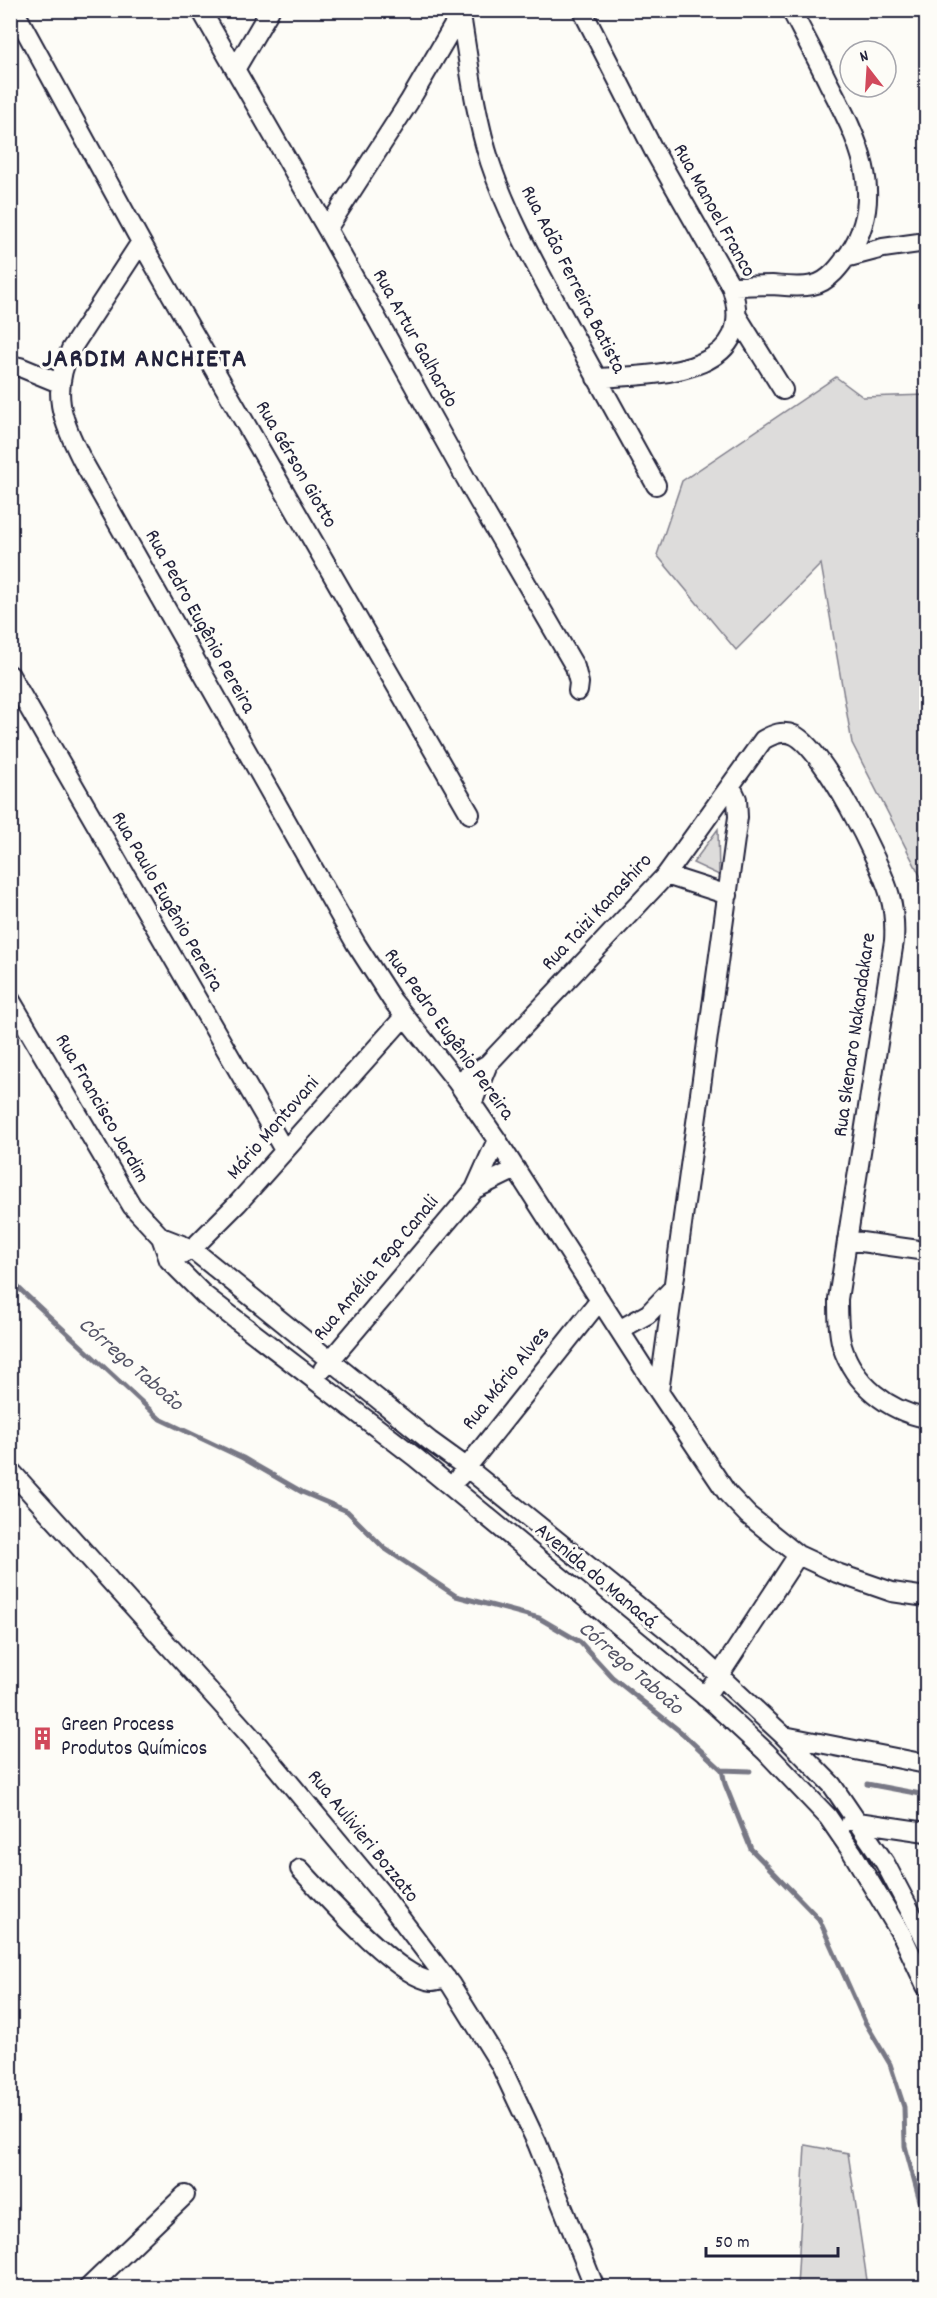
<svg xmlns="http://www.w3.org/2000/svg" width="937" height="2298" font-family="Dekko,sans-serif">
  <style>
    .green { fill: #dddcdb; stroke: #807f8b; stroke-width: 1.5 }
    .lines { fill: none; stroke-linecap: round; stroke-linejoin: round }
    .stream { stroke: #787885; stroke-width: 5 }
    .minor-casing { stroke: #22223b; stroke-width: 22 }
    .minor { stroke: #fdfcf7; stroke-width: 18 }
    .labels { text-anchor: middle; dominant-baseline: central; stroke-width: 6; stroke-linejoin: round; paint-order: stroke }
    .street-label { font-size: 21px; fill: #22223b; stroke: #fdfcf7 }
    .poi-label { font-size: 21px; fill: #22223b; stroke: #fdfcf7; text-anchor: start }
    .water-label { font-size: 22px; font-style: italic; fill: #545466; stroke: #fdfcf7 }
    .district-label { font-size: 27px; font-weight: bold; letter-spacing: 1.5px; fill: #22223b; stroke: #fdfcf7 }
  </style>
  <rect width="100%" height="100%" fill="#fdfcf7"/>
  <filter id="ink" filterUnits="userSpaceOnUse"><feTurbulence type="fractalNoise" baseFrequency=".0167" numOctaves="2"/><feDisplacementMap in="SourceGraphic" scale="12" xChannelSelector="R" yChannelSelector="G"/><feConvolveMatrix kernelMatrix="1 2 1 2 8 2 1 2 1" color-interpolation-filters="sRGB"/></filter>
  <g filter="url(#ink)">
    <path class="green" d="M836,377L863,397L926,395V875L923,881L852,743L821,564L736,650L657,555L682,481Z
      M718,829L719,875L693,863Z
      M805,2145L848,2153L868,2287H797Z"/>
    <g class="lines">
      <path class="stream" d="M10,1280L160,1419L243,1458L302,1492L347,1511L384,1548L456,1596L539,1618L580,1642L612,1677L682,1733L722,1770L725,1784L751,1849L819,1919L865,2022L890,2064L904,2107L905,2146L920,2201L926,2211
        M722,1770L750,1771
        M867,1784L926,1795"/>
      <defs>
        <path id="minor" d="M14,10L141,242L470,814
          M201,10L327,229L475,495L575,667L579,683L578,691
          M582,10L653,149L731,286C762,376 654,375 596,378
          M461,15C469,64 475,115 490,162C508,216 535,264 562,314C593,371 624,428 656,485
          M236,68L270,10
          M327,229L409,102L462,11
          M141,242L71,349C50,393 62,419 82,460L356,944L392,1000L457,1082L497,1140L659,1392L727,1493L748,1515L798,1555L837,1573L892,1592L926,1597
          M845,258L883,248L926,242
          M731,286C744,286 758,285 772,285C786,286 799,288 813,285C829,282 841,265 850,252C887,195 857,137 829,84C817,59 804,35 791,10
          M737,316L783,390
          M10,365L20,367L59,383
          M10,675L284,1150
          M666,875L728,895
          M10,999L132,1206L161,1237L192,1249L430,1441L466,1467L686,1645L784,1736L832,1785L885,1863L926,1941
          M457,1082L488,1064L666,875L763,740C773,734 783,730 794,735C823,748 881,863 890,896C894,911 895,925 894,941L838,1299C838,1315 838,1331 842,1346C854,1384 888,1411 926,1418
          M472,1104L488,1064
          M475,1189L516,1169
          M161,1237L169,1260L204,1295L415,1457L713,1703L766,1752L828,1817L852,1852L903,1937L926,1986
          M847,1240L926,1251
          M182,1254L192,1249L238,1203L404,1017
          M619,1330L648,1314L672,1289
          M323,1369L475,1189L497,1140
          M659,1392L738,817L737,799L731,786
          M10,1470L253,1739L382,1894L451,1985L500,2064L537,2143L595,2288
          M459,1477L600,1300
          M705,1697L798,1555
          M784,1736L926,1764
          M851,1821L926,1832
          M300,1869C325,1896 398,1978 432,1981C436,1981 442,1979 446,1978
          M10,2287L11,2288
          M88,2288L185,2195"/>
      </defs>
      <use href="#minor" class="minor-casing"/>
      <use href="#minor" class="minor"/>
    </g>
  </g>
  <defs>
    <symbol id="building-bare" viewBox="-9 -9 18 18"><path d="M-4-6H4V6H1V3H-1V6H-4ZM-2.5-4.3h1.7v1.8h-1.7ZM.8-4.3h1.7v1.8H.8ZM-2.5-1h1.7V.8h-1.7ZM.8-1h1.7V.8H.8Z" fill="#d1495b" stroke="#fdfcf7" stroke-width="2.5" paint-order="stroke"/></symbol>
  </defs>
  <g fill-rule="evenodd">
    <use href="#building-bare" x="26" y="1722" width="33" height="33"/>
  </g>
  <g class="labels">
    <g class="street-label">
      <text transform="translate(713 211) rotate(61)">Rua Manoel Franco</text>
      <text transform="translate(572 280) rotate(63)">Rua Adão Ferreira Batista</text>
      <text transform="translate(414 339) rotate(61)">Rua Artur Galhardo</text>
      <text transform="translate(295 465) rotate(60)">Rua Gérson Giotto</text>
      <text transform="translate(199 622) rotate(61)">Rua Pedro Eugênio Pereira</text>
      <text transform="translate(166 902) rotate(60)">Rua Paulo Eugênio Pereira</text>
      <text transform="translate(598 913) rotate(-47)">Rua Taizi Kanashiro</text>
      <text transform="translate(448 1035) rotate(54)">Rua Pedro Eugênio Pereira</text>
      <text transform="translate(856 1035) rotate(-82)">Rua Skenaro Nakandakare</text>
      <text transform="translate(101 1109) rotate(60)">Rua Francisco Jardim</text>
      <text transform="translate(274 1129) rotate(-49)">Mário Montovani</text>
      <text transform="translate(377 1269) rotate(-50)">Rua Amélia Tega Canali</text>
      <text transform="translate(507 1379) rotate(-51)">Rua Mário Alves</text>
      <text transform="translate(595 1577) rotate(40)">Avenida do Manacá</text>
      <text transform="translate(362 1837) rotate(51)">Rua Aulivieri Bozzato</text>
    </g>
    <g class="poi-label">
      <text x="61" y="1726">Green Process<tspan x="61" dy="24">Produtos Químicos</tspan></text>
    </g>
    <g class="water-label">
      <text transform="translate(130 1365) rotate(41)">Córrego Taboão</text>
      <text transform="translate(630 1669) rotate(41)">Córrego Taboão</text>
    </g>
    <g class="district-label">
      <text x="145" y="360">JARDIM ANCHIETA</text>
    </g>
  </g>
  <rect width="937" height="2298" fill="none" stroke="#fdfcf7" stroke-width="36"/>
  <rect x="18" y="18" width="901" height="2262" fill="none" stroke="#22223b" stroke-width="2" filter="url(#ink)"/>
  <g transform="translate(868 69) rotate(343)"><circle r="28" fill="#fdfcf7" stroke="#a5a5ac" stroke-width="1.5"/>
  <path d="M0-4.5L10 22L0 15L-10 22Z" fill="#d1495b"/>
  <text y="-9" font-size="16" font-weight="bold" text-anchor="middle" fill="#22223b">N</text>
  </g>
  <path d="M706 2247v9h132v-9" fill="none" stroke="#22223b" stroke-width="3"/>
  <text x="715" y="2247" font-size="18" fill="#22223b" stroke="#fdfcf7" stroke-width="4.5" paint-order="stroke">50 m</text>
</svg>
